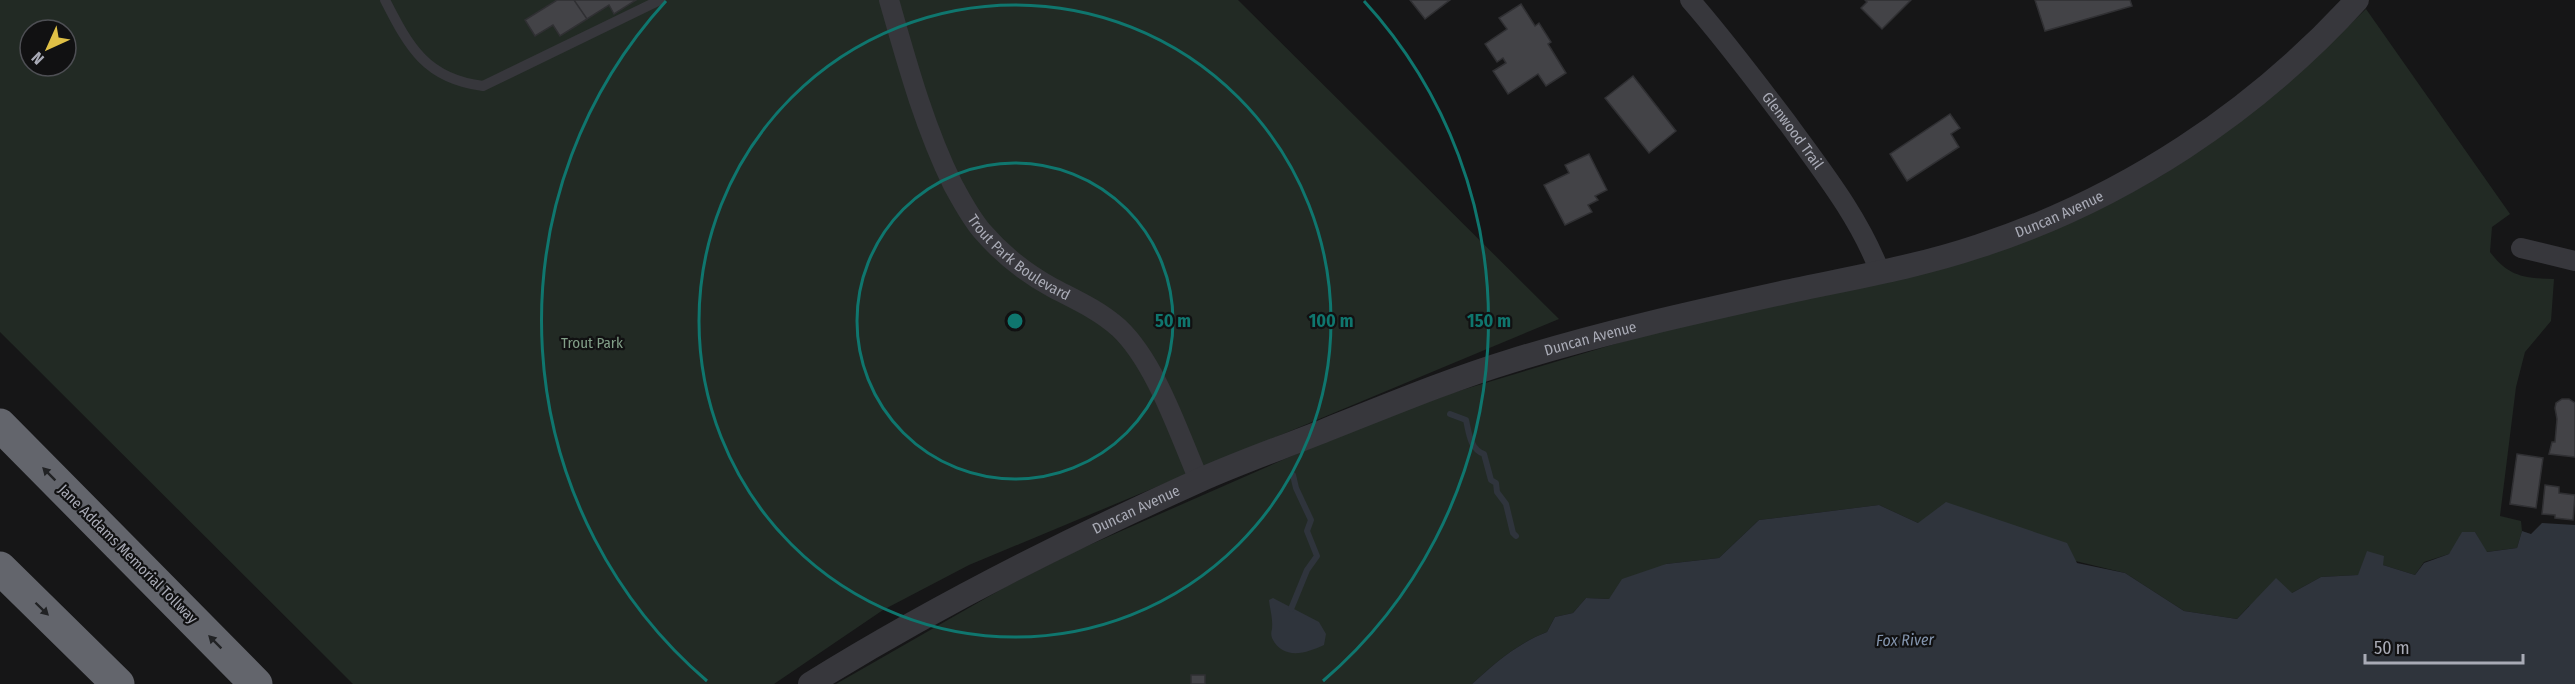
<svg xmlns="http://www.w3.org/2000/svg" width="2575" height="684" font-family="'Fira Sans Condensed',sans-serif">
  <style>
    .green { fill: #222a24; fill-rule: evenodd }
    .water { fill: #2f343c }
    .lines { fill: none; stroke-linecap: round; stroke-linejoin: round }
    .stream { stroke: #2f343c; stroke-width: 6 }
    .building { fill: #434347; stroke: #303033; stroke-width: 1.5 }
    .service { stroke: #37373c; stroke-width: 10 }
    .minor { stroke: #37373c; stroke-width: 20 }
    .tertiary { stroke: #37373c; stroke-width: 24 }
    .motorway { stroke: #63656c; stroke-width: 33 }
    .oneway { fill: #212224 }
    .ring { fill: none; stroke: #0f766e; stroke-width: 3 }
    .labels { text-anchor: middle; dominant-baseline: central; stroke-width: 4.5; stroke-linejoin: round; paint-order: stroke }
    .street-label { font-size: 15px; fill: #a9abb6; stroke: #111112 }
    .park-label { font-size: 15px; fill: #829f88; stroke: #111112 }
    .water-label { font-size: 16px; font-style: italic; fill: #8394ad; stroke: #111112 }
    .centre { fill: #0f766e; stroke: #111112; stroke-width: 3 }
    .ring-label { font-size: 18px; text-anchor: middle; font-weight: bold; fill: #0f766e; stroke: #111112; stroke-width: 4.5; stroke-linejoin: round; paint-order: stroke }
  </style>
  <rect width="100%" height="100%" fill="#161617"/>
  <path class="green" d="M0,0H1238L1559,319L969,565L883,610L774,684H353L0,332ZM30,30H66V66H30Z
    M2366,9L2510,214L2492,227L2490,252C2509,277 2524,278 2554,279L2551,321L2525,352L2516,387L2500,516L2521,521L2522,531L2517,548L2486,552L2475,532L2449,554L2424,562L2415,575L2383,565L2358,575L2321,577L2292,593L2249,606L2237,619L2184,611L2125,573L1918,523L1879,505L1759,520L1719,558L1666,564L1609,599L1586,598L1573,613L1555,617L1547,632C1518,643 1495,663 1472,684H836L1007,586L1078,550L1344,433L1452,393L1675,326L2109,204C2126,195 2144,186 2161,176C2236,130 2303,70 2366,9Z"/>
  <path class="water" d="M1946,502L2067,543L2077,563L2125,573L2184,611L2237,619L2276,578L2292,593L2321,577L2358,575L2367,551L2384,556L2383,565L2415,575L2424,563L2449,554L2462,532H2475L2487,552L2517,548L2522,531L2531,534L2542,523L2575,525V684H1472C1495,663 1518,643 1547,632L1555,617L1573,613L1586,598L1609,599L1622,579L1666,564L1719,558L1759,520L1879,505L1918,523Z
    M1273,598L1319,622L1326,634L1324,645C1307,653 1283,661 1272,638C1271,634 1271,633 1272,629C1273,618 1270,610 1269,600Z"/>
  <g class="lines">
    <path class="stream" d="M1450,414L1466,420C1469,433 1470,449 1484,454L1491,480L1496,483L1497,492L1506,504L1513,533L1516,536
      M1291,609L1307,570L1317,556L1307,531L1311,520L1296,488L1293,475"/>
  </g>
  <path class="building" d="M557,0H574L587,19L560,36L553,25L535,36L525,20Z
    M574,0H636L614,14L609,5L587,19Z
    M1410,0H1450L1425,19Z
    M1865,0H1911L1882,29L1861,8L1867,2Z
    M2035,0H2130L2132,6L2045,31Z
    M1521,4L1535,26L1539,23L1551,42L1548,44L1566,73L1546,86L1538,74L1508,94L1493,71L1506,63L1503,58L1497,62L1485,44L1507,29L1499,18Z
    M1633,76L1676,131L1649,153L1605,98Z
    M1950,114L1960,128L1951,134L1959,147L1907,181L1890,154Z
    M1589,154L1607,190L1595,196L1598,200L1588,205L1592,212L1565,225L1544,185L1569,173L1565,165Z
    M2562,399H2569L2575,403V457L2549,454L2552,442H2555L2557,419L2555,408L2556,403Z
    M2517,454L2543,458L2536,508L2510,504Z
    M2545,485L2559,487V493L2575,495L2573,520L2555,518V515L2542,514Z
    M1191,675H1205V684H1191Z"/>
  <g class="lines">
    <path class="service" d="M385,0C409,47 426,79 483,86L660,0"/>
    <g class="minor">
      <path id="s1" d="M889,0C907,63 924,126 953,185C962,201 970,217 982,231C1001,253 1027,274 1053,288C1076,300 1099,310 1119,328C1156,363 1179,434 1199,480"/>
      <path id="s2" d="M1690,0C1725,40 1757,83 1789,125C1823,172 1859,217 1880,272"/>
      <path d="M2521,248L2575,261"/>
    </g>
    <path class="tertiary" id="s3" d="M810,684C934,607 1065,541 1198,481C1240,462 1284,447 1326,430C1387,406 1449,380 1511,361C1604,332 1700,311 1795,290C1857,277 1920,266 1979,246C2124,199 2255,112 2357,0"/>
    <path class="motorway" d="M0,425L256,684
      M0,568L118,684"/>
  </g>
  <defs><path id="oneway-solid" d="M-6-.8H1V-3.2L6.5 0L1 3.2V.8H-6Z" transform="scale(1.5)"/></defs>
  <g class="oneway">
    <use href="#oneway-solid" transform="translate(49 474) rotate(-135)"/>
    <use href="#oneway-solid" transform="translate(42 609) rotate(44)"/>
    <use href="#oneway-solid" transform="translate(215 642) rotate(-135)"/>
  </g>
  <g class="ring">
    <circle cx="1015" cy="321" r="158"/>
    <circle cx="1015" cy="321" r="316"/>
    <path d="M707 681A474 474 0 0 1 666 1M1364 1A474 474 0 0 1 1323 681"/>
  </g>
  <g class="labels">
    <g class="street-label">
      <text stroke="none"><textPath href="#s2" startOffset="166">Glenwood Trail</textPath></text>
      <text stroke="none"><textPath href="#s3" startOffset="1342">Duncan Avenue</textPath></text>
      <text stroke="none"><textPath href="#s1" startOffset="296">Trout Park Boulevard</textPath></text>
      <text stroke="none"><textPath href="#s3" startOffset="856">Duncan Avenue</textPath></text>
      <text stroke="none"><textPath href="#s3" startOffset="370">Duncan Avenue</textPath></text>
      <text transform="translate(128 554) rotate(45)">Jane Addams Memorial Tollway</text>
    </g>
    <g class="park-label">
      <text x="592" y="343">Trout Park</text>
    </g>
    <g class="water-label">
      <text transform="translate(1905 640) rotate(-1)">Fox River</text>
    </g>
  </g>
  <circle cx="1015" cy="321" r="9" class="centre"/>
  <g class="ring-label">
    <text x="1173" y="327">50 m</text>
    <text x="1331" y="327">100 m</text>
    <text x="1489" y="327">150 m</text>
  </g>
  <g transform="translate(48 48) rotate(225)"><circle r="28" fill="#111112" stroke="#4e4f54" stroke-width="1.5"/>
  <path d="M0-4.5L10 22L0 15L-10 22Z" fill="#dfc046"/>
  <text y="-9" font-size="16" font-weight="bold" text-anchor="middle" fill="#a9abb6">N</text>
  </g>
  <path d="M2365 654v9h158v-9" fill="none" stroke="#a9abb6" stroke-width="3"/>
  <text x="2374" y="654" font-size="18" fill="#a9abb6" stroke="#111112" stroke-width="4.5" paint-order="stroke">50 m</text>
</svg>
